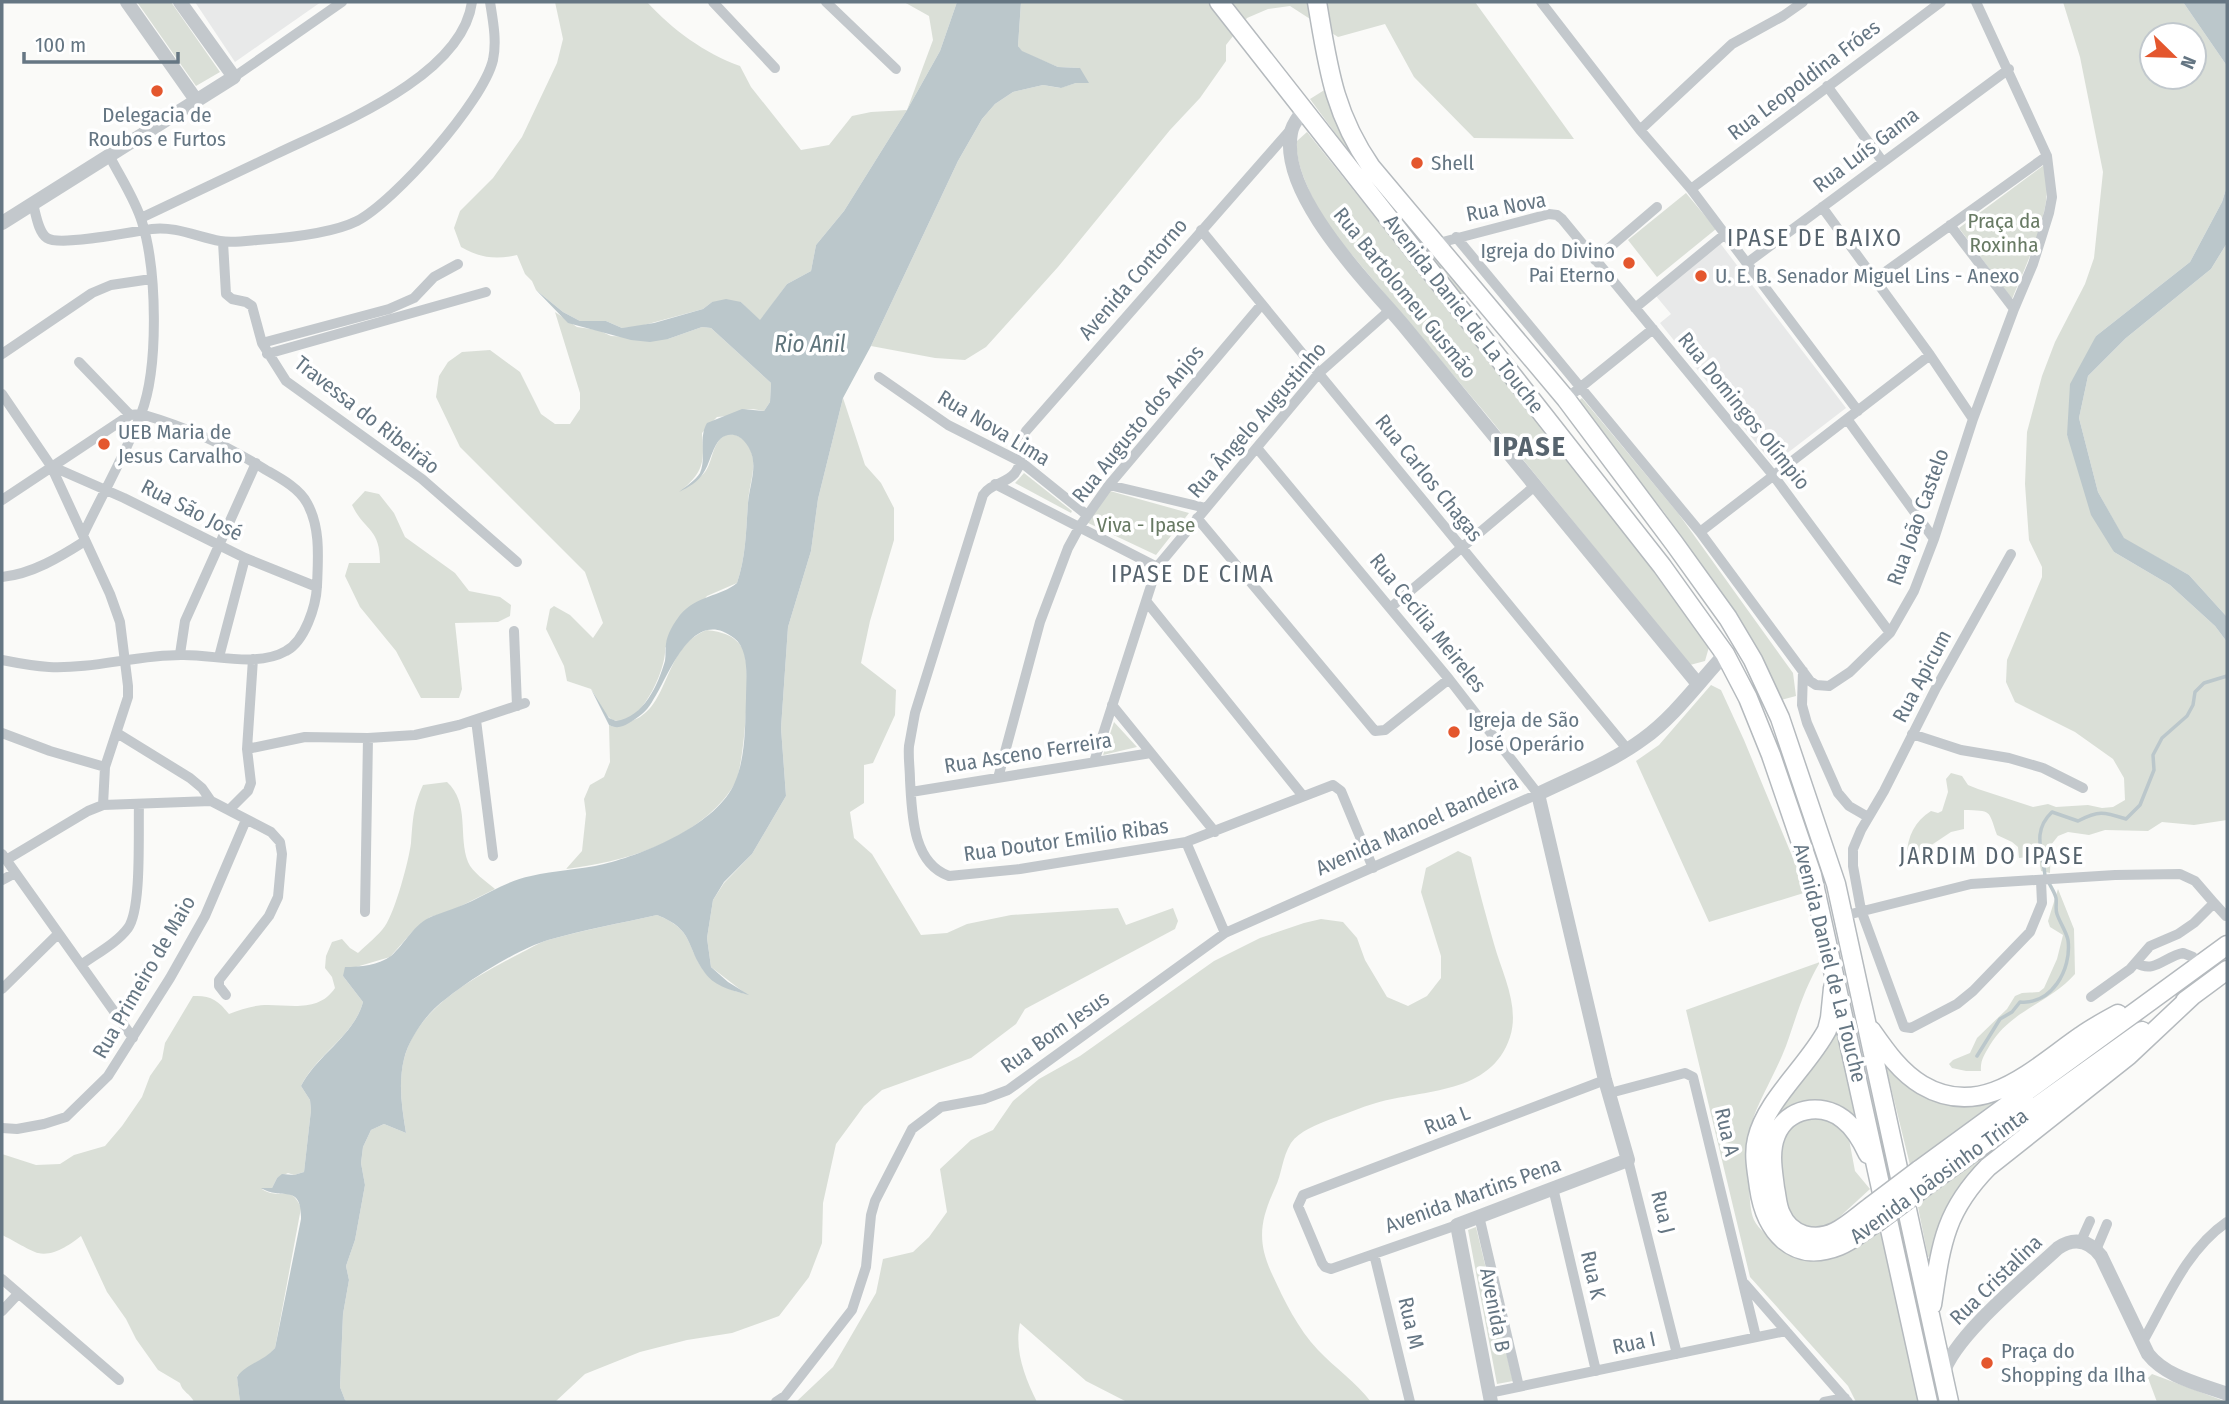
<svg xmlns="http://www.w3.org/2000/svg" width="2229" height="1404" font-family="'Fira Sans Condensed',sans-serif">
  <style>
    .built { fill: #e8e9e9 }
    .green { fill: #dadfd7; fill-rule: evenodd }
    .water { fill: #bbc7cb }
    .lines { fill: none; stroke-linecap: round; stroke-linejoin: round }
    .stream { stroke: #bbc7cb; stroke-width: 3.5 }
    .primary-casing { stroke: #b5babe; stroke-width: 21 }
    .minor { stroke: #c3c8cc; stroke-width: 10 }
    .tertiary { stroke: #c3c8cc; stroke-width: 14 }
    .primary { stroke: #fff; stroke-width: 18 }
    .primary-bridge-casing { stroke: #b5babe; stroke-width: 21; stroke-linecap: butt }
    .primary-bridge { stroke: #fff; stroke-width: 18 }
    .poi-dot { fill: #e4572e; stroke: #fff; stroke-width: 2.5 }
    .labels { text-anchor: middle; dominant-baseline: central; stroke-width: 7; stroke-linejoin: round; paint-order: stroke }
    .street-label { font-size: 21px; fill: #657683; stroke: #fff }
    .poi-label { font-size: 21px; fill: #657683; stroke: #fff; text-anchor: start }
    .park-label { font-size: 21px; fill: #687a64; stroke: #fff }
    .water-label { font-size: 23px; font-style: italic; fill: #60757c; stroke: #fff }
    .neighbourhood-label { font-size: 23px; letter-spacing: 2px; fill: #57646e; stroke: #fff }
    .quarter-label { font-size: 24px; letter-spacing: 2px; fill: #57646e; stroke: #fff }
    .district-label { font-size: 28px; font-weight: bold; letter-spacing: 2px; fill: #57646e; stroke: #fff }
  </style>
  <rect width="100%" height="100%" fill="#fafaf8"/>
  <path class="built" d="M195,2H321L235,62Z
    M1720,243L1846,408L1773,464L1660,323L1671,314L1656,296Z"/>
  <path class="green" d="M137,2H171L220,72L196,86Z
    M555,2H647C673,30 704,53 740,66L751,87L801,150L829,145L852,116L871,112L907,110L933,40L929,16L904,2H957L940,51L907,110L844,211L816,245L811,271L787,284L760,321L741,302H712L703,309L637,327L622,328L606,321H580L563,312L536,290L532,281L525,274L517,255C496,260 480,258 461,247L454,228L460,211L493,178L522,137L557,63L563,39Z
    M1021,2H1475L1574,139L1474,138L1414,77L1385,24L1338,37L1290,6L1268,9L1247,18L1226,45V61L1200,98L1170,130L1058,267L986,347L965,360L935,358L871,346L958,161L982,119L995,104L1013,92L1043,85L1060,88L1076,83L1080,68L1058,67L1022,52L1018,46Z
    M2063,2H2183L2227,66V186L2222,202L2190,262L2096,336L2067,435L2114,552L2170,585L2215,626L2227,642V820L2194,825L2162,822L2148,831L2105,830L2089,835L2068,832L2058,836L2051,845L2050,873L2041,871L2039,859L2035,856L2019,858L2018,847L2012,842L1997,835C1988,809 1992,811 1964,810V829L1951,832L1912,858L1907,855C1907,837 1915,821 1931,811L1938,813L1942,811L1948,792L1946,779L1951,773L1962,776L1968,785L1978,789L2033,807L2048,804L2056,807L2088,805L2102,808L2113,807L2125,800L2124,778L2113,759L2075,732L2015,702L2006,682L2007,660L2042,577V567L2029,540L2025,484L2027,432L2042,376L2055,342L2085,284L2094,258L2103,172L2080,57ZM2152,35H2194V77H2152Z
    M1326,89L1470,292L1461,295L1377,190L1310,99Z
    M1307,132L1505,380L1637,549L1709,647L1705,661L1690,665L1486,414L1326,224C1315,202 1294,166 1297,141Z
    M2044,165C2045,173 2047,180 2047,188C2047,221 2025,268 2012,299L1959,228Z
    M1686,193L1716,229L1657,277L1628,240Z
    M2227,243V617L2189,575L2124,539L2098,492L2079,418L2088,376L2126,338L2211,269Z
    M555,312L577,327L598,330L611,336L668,339L702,327L711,328L771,383L770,402L764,411C738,405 738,417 717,417L702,433C704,460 705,470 683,489C690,484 700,478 705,472C713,462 712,441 726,435C732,433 740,436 745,441C761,460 749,481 748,503C746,530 746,557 737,583L707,596L665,648C667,668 640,730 613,720C604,716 597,697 591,689L567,681L564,666L546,629L550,609L554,606L570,615L593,638L603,623L585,572L460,447L436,397L439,376L448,362L462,352L490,350L520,372L541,414L555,424H570L580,409V393Z
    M843,398L865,465L881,483L894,508V540L870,621L861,663L896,690L895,715L873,763L864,765V803L850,812L854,838L872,854L921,935L947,933L967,924L1011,915L1118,908L1126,925L1173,908L1178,921L1175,929L1025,1009L1016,1024L971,1058L882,1090L864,1106L836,1144L823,1203L822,1243L809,1277L779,1316L732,1333L687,1340L640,1352L585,1374L555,1402H348L345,1400L340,1387L343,1314L349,1280L346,1266L355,1240L365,1185L361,1163L363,1147L371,1130L384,1124L406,1133C402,1108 398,1083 404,1059C417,1007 476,976 519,954C529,949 538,943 548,940C584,930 621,923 657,915C694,930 685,944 704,971C713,984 732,991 746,994L711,967L707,938L713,900L724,883L752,854L786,796L781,728L788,627L811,551L818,499Z
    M1582,398L1678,513L1793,673L1796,696L1781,700L1747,631L1664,512L1577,402Z
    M1024,473L1072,511L1071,513L1015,483Z
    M365,491L379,494L394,513L405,537L455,573L469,591L500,597L511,605L510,616L498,622L455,623L462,689L459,698H421L396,651L360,607L345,576L349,563H380C380,527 365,532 352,505Z
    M1110,491L1189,513L1156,555L1086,522Z
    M707,630C722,632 735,635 743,649C752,668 744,761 736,782C733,787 728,794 724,799C685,844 623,862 566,869L582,851L586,814L584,799L590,785L604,777L610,762L609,725L614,727C622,724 633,721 640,717C670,698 666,645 707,630Z
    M1711,685L1721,690L1744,740L1807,892L1709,922L1636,761L1659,745Z
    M1114,722L1137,747L1103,755Z
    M447,782C470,803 458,836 468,862C472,872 487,882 495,889L451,911L430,917L413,931L390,957L356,967L343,976L363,1002C354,1036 317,1054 301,1086L310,1100L311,1110L304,1172L294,1175L288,1173L277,1178L272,1188L262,1189C279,1201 291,1183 301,1208L275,1348L267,1357L237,1376L240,1402H194C191,1394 182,1392 180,1383L158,1370L136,1339L126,1319L107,1292L81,1236C71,1244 53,1257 38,1253C32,1252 11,1239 2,1235V1154L36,1165L60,1164L74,1155L105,1146L122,1126L142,1097L150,1076L162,1059L165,1043L193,996C210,995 218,1000 229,1014C242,1009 254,1005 268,1005C292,1005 319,1012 335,988L332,977L325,968L326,956L332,942L342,939L350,948L358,953C367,944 378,936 385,926C395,912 409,860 411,843C413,819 413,807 423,785Z
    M1458,851L1471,857C1478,887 1486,916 1494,944C1502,973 1520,1006 1510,1037C1491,1095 1424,1089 1376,1103C1361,1107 1346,1114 1331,1119C1318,1124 1299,1131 1291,1143C1282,1157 1282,1174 1275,1188C1261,1219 1256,1240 1272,1274C1284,1300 1298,1329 1318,1350C1335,1368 1356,1382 1371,1402H1127L1086,1381L1020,1323C1014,1350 1025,1378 1037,1402H796L833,1367L876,1293L883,1259L913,1252L929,1237L947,1212L940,1169L971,1140L993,1130L1013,1101L1039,1079L1080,1056L1214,961L1260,938L1304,923L1321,919L1343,922L1357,938L1365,960L1387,997L1408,1006L1427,996L1441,978V956L1421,892L1426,868Z
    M2058,889L2074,929L2075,974C2050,1003 2012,1009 1990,1045C1985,1054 1980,1060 1981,1071H1966L1952,1068L1949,1064L1953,1060L1970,1053L1977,1038L2007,1009L2015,996L2022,993L2039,992L2044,988L2057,959L2063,935L2050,927L2048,921Z
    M1820,962C1803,991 1797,1015 1786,1046C1764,1102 1738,1122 1749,1188C1750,1198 1750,1211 1754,1220C1759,1231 1776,1242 1784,1250L1885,1221L1920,1402H1856L1848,1386L1750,1277L1686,1010Z
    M1833,1029L1840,1030L1859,1119L1855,1122L1828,1105L1770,1138L1767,1126Z
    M1885,1063L1909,1082L2009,1094L1910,1165Z
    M1803,1117L1828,1119L1848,1134L1855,1171L1870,1189L1833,1223L1820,1229L1801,1224L1787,1213L1777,1158L1784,1131Z
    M2019,1121L2026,1129L1988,1159L1936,1254L1928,1257L1917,1202Z
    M1476,1227L1513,1381L1497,1384L1468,1230Z
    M2152,1374L2227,1402H2157L2148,1378Z"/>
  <path class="water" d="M957,2H1021L1018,46L1022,51L1058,67L1080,68L1089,83H1076L1061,88L1043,85L1013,92L995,104L982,119L958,161L871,346L843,398L818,499L811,551L788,627L781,728L786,796L752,854L724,882L713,900L707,938L711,967L728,982L749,995C734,991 715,987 705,973C685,946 695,930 657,915C621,923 583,930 548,940C515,950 459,986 434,1009C421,1022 408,1042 404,1059C398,1084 402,1108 406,1133L384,1124L371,1130L363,1147L361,1163L365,1185L355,1240L346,1266L349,1280L343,1314L340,1387L345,1400L348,1402H240L237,1377C247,1363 263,1362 275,1348L301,1219C302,1182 281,1201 261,1188H272L277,1178L282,1174L294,1175L304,1172L311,1110L310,1100L301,1086C317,1055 354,1036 363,1002L343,976L345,967C360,967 379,965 391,956C405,944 414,923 433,916C446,911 459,907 472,901C491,892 510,880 531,876C555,870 580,870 604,864C645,854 718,824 735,782C746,756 745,725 746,698C746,680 750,650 734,638C691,605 669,677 652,702C646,712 639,717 629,723C622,727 617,729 609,725L591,689L609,718L616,721C644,717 658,685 665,661C666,655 665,650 666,644C667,634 674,623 680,615C697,595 720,597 737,583C746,557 746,530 748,503C750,481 761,460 744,441C740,436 732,433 725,436C713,441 711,462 704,472C698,482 689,487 679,492C685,487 696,480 700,473C707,457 698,438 707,423L742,409L764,411L770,402L771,383L711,328L702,327L668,339L650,342L631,340L568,323L536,290L563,312L580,321H606L622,328L654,323L703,309L712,302L726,299L741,302L760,320L787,284L811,271L816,245L844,211L907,110L940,51Z
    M2183,2H2227V66Z
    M2227,186V243L2211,269L2126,338L2088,376L2079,418L2098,492L2124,538L2189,575L2227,617V642L2215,626L2170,585L2114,552L2091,515L2067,435L2070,384L2096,336L2190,262L2222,202Z"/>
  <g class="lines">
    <path class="stream" d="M2045,876C2043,852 2031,832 2052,812L2078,821C2099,810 2104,812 2126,819L2140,805L2154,770L2153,755L2162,738L2187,716L2193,705L2195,692L2204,683L2227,676
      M1977,1056L2000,1019L2012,1012L2020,1002C2051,1005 2072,970 2068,940C2066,931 2060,923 2057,914C2055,909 2057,903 2056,898C2055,893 2051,887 2049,883"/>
    <defs>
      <path id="primary" d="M1219,2L1662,566L1725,654L1748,698L1771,755L1812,875L1928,1402
        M1317,2C1328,66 1333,112 1371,167L1566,399L1674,543L1728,618L1753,660L1780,718L1836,884L1949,1402
        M1833,988L1830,1018L1827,1030C1808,1066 1766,1100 1757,1139C1753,1155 1757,1172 1759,1188C1765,1230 1792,1265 1839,1246C1852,1241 1864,1230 1876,1223
        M2185,1001L2227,970
        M1871,1030C1885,1050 1900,1072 1922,1085C1983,1121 2033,1069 2081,1036C2092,1028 2105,1021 2118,1014
        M1868,1154C1862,1141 1855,1128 1843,1119C1821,1102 1787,1108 1776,1135C1769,1152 1773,1171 1775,1188C1777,1197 1777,1206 1781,1214C1790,1236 1815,1242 1835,1232C1847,1226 1859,1215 1870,1207
        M1919,1170L2227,945
        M1927,1185L2142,1031
        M1932,1305C1941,1245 1944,1212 1988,1167L2128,1056L2193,995"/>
    </defs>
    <use href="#primary" class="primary-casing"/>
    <path class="minor" d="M713,2L775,68
      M826,2L896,69
      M1541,2L1640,130L1691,189L1858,411
      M234,77L342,2
      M1827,86L1883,162
      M1292,128L1026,431C1018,444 1025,460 1015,473C1006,484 991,483 983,495L915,713C913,724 911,735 909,746C908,757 910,769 910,780C912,813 912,863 949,876L1020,869L1186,842L1333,785L1341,791L1373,868
      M1640,130L1732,44L1783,16L1803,2
      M1691,189L1941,2
      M33,204C36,214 38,232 47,238C60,247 134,231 152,229C175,226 198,237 220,241C232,243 246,241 257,240C286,238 331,234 357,221C395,201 483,102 493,60C497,41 493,21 490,2
      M1822,207L1930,355L1973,419
      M141,218C186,197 231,175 276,154C336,125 462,77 472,2
      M1950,225L2014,309
      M1201,230L1628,750
      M1456,237L1700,532L1810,681L1816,685L1829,686L1850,672L1890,633L1914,591L1934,539L1973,419L2014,309L2033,264L2049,213L2052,197L2047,156L1976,2
      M223,242L226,294L232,299L246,302L252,306L262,343L286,381L422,479L517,562
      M1435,244L1549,214L1557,215L1562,219L1773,475L1890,633
      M1595,260L1657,207
      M1747,263L2009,69
      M1874,280L2047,156
      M1635,308L1725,234
      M262,343L389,309L414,298L434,277L458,264
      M2,354L92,293L111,285L151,279
      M267,354L486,292
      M79,362L130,415
      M879,377L948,425L1021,462L1087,515
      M2,394L51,466L110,594L120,622L128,686V697L105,767L103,805
      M1566,399L1653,329
      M1847,419L1934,539
      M51,466L124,498L245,558L317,587
      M995,484L1157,567
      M1109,485L1206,508
      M2,500L130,415L141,414C189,428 224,444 266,470C280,478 299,488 307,503C321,528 318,559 317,586C316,606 305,641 286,651C256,668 213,654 181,655C137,655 93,669 49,667C33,666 17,663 2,660
      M1197,518L1375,731L1385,730L1449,679
      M1700,532L1930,355
      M83,535C102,495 125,455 141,414C159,368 157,270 142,222C135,199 120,177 109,155
      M2011,554L1936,688L1884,791L1861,830L1853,849V866L1861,910L1904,1027L1911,1028L1957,1004L1973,991L2030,932L2042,903L2041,881
      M2,577C32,574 60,557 85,541
      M1146,601L1303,796
      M1390,608L1536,485
      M514,631L517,706
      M180,654L185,621L256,463
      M219,657L245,558
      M1803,671L1802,705L1807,723L1838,793L1849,806L1868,817
      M1112,705L1215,832
      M476,720L493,856
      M2,733L50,751L105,767
      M117,733L190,778L202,788L211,801L271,832L280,842L282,854L278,897L269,916L219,980V986L226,995
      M1912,734L1961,750L2009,758L2043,768L2083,788
      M247,749L305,737L368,738L415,735L459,725L525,703
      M1094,762L1157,567L1319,373L1390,310
      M998,778L1040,622L1068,548L1080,526L1109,485L1262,304
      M911,792L1151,753
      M229,810L248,791L251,783L247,749L253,659
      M1186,842L1225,933
      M2,854L133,1038
      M6,860L88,811L103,805L211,801
      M2,880L15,873
      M2214,903L2226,916
      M365,912L368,738
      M1843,916L1971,884L2115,875L2180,874L2195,881L2214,903L2194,923L2178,934L2150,946L2130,969L2091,997
      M2137,963C2154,974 2166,956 2183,953L2193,957L2200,966
      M81,965C96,954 117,943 128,928C142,909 138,831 139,804
      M2,989L58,934
      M1610,1093L1685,1073L1693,1077L1756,1337
      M2,1128L17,1129L44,1124L66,1117L108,1076L170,978L205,916L246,820
      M1628,1160L1677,1354
      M1553,1188L1596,1371
      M1479,1216L1519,1387
      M1457,1225L1331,1269L1325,1267L1322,1263L1298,1206L1303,1195L1605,1080
      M2081,1241L2090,1221
      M2096,1250L2107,1224
      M1374,1254L1410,1402
      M2,1279L119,1380
      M1745,1284L1848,1402
      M2,1311L18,1294
      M2142,1343C2166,1301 2186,1250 2227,1222
      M1489,1393L1786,1331
      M776,1402L785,1396L852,1310L866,1267L871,1215L875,1201L912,1129L941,1107L984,1099L1008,1090L1225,933L1538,794L1449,679L1257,448
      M1824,1402L1845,1398"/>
    <path class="tertiary" d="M127,2L196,100
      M1304,109C1299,117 1292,124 1291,133C1279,195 1367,282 1404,326L1698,684
      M2,223L234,77L180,2
      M1943,1374C1954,1336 2027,1277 2058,1248C2074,1237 2089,1240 2101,1256L2148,1354C2166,1377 2200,1384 2227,1394
      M1491,1402L1457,1225L1628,1160L1605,1080L1538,794C1573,777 1612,762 1643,739C1674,717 1699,682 1725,654"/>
    <use href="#primary" class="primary"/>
    <defs>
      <path id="primary-bridge" d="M1870,1207L1919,1170
        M1876,1223L1927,1185"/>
    </defs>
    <use href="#primary-bridge" class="primary-bridge-casing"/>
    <use href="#primary-bridge" class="primary-bridge"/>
  </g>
  <g class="poi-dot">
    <circle cx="157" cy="91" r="7"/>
    <circle cx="1417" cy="163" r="7"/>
    <circle cx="1629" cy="263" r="7"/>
    <circle cx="1701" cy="276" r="7"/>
    <circle cx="104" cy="444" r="7"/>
    <circle cx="1454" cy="732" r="7"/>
    <circle cx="1987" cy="1363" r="7"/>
  </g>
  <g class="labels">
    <g class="street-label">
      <text transform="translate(1804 80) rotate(-37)">Rua Leopoldina Fróes</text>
      <text transform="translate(1866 150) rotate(-37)">Rua Luís Gama</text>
      <text transform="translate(1506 207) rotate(-11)">Rua Nova</text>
      <text transform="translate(1133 279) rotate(-49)">Avenida Contorno</text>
      <text transform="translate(1405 293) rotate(51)">Rua Bartolomeu Gusmão</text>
      <text transform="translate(1464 314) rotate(52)">Avenida Daniel de La Touche</text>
      <text transform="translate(1744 411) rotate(51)">Rua Domingos Olímpio</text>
      <text transform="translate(367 415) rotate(38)">Travessa do Ribeirão</text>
      <text transform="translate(1257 420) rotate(-49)">Rua Ângelo Augustinho</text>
      <text transform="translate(1138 424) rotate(-51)">Rua Augusto dos Anjos</text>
      <text transform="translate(994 428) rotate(31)">Rua Nova Lima</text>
      <text transform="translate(1429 478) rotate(51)">Rua Carlos Chagas</text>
      <text transform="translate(192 510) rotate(27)">Rua São José</text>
      <text transform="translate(1918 517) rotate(-70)">Rua João Castelo</text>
      <text transform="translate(1428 623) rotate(51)">Rua Cecília Meireles</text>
      <text transform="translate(1922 676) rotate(-62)">Rua Apicum</text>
      <text transform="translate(1028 753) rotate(-9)">Rua Asceno Ferreira</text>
      <text transform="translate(1417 825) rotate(-24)">Avenida Manoel Bandeira</text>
      <text transform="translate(1066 840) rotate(-8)">Rua Doutor Emilio Ribas</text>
      <text transform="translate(1830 963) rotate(76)">Avenida Daniel de La Touche</text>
      <text transform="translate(144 977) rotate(-60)">Rua Primeiro de Maio</text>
      <text transform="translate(1055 1032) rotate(-35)">Rua Bom Jesus</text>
      <text transform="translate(1447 1120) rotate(-21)">Rua L</text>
      <text transform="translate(1727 1132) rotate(77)">Rua A</text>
      <text transform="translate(1939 1176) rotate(-36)">Avenida Joãosinho Trinta</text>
      <text transform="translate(1473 1195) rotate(-20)">Avenida Martins Pena</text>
      <text transform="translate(1663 1212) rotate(76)">Rua J</text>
      <text transform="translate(1593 1275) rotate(77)">Rua K</text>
      <text transform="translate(1996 1280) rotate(-44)">Rua Cristalina</text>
      <text transform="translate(1495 1310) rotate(79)">Avenida B</text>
      <text transform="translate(1411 1323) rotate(77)">Rua M</text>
      <text transform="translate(1634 1343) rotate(-12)">Rua I</text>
    </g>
    <g class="poi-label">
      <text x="157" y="115" text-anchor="middle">Delegacia de<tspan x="157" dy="24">Roubos e Furtos</tspan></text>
      <text x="1431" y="163">Shell</text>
      <text x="1615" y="251" text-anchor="end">Igreja do Divino<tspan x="1615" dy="24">Pai Eterno</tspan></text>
      <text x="1715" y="276">U. E. B. Senador Miguel Lins - Anexo</text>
      <text x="118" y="432">UEB Maria de<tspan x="118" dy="24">Jesus Carvalho</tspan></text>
      <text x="1468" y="720">Igreja de São<tspan x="1468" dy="24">José Operário</tspan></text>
      <text x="2001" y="1351">Praça do<tspan x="2001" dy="24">Shopping da Ilha</tspan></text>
    </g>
    <g class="park-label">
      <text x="2004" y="221">Praça da<tspan x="2004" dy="24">Roxinha</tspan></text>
      <text x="1146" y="525">Viva - Ipase</text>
    </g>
    <g class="water-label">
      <text x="810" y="344">Rio Anil</text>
    </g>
    <g class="neighbourhood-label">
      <text x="1992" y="856">JARDIM DO IPASE</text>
    </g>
    <g class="quarter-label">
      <text x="1815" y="238">IPASE DE BAIXO</text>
      <text x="1193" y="574">IPASE DE CIMA</text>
    </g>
    <g class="district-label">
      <text x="1530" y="446">IPASE</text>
    </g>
  </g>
  <rect width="2229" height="1404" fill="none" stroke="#657683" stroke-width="7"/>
  <g transform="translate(2173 56) rotate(113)"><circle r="33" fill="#ffffff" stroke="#c1c8cd" stroke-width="2"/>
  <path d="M0-5L12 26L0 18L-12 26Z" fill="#e4572e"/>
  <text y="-10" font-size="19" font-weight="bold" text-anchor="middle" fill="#657683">N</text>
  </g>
  <path d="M24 52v10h154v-10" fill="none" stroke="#657683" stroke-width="3.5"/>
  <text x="35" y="52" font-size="21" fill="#657683" stroke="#ffffff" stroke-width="5" paint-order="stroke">100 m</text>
</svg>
